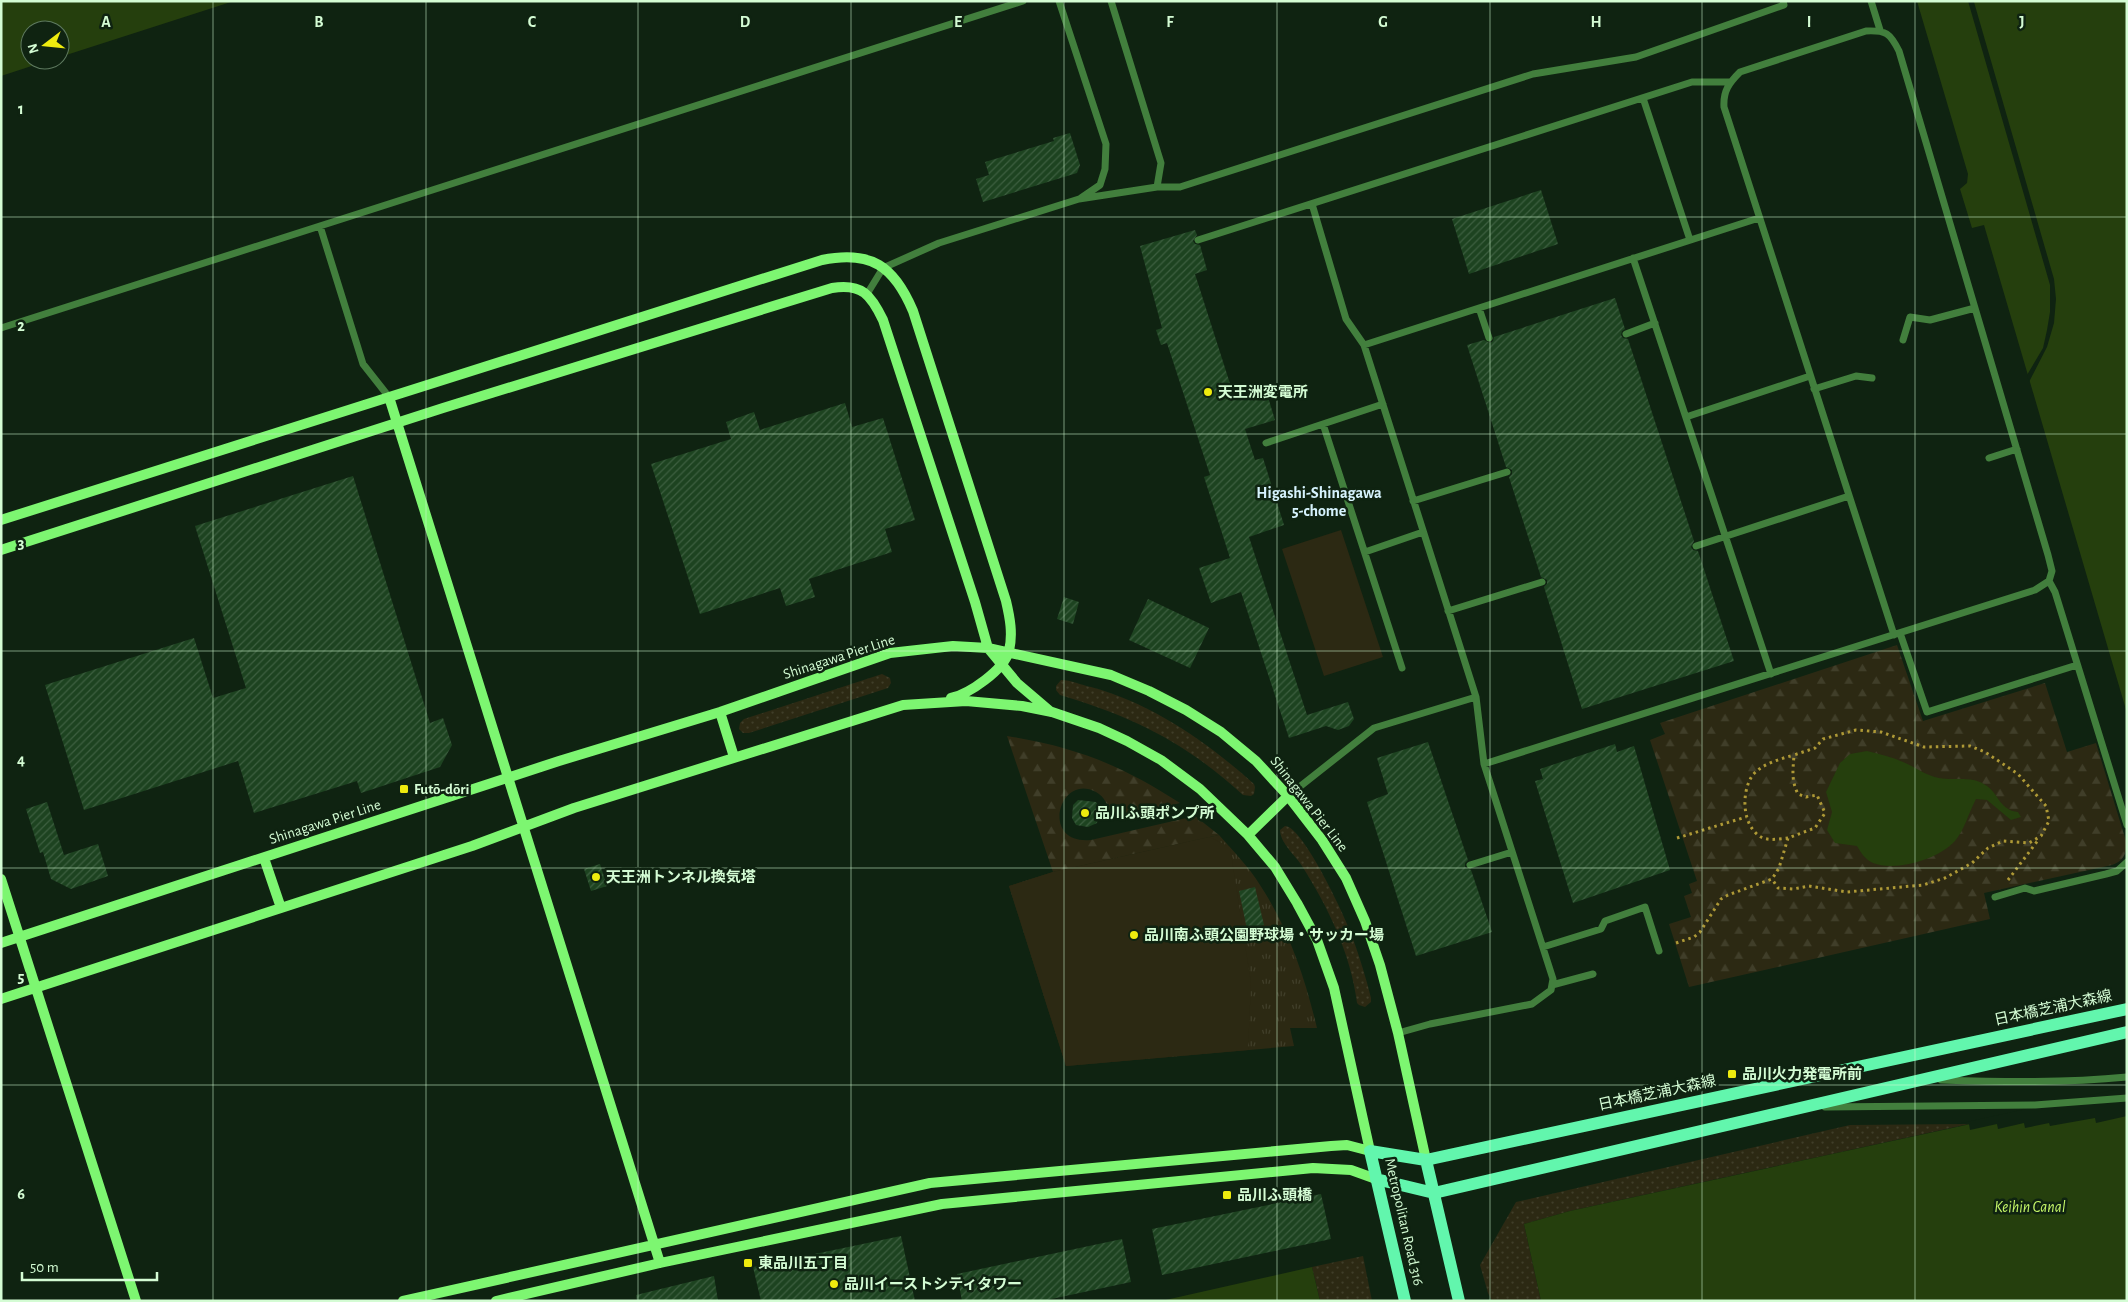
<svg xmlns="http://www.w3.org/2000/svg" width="2128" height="1302" font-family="'Alegreya Sans','Noto Sans JP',sans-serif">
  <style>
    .grass { fill: url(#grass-dots) }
    .forest { fill: url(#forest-firs) }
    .park { fill: url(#park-tufts) }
    .pitch { fill: #2c2913 }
    .water { fill: #253f0d }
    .pier { fill: #0f2311 }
    .building { fill: url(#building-hatch) }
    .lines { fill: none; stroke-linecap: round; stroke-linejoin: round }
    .path { stroke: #ae9936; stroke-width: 3; stroke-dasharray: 2.5 4; stroke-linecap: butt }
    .lane { stroke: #427f3d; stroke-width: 7 }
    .secondary { stroke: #7df671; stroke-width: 10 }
    .primary { stroke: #62f6ad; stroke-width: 12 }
    .grid { fill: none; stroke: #d4fcd4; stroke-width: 1; stroke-opacity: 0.55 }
    .poi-dot { fill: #eeeb0e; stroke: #0f2311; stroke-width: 2 }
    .labels { text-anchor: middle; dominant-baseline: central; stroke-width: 5; stroke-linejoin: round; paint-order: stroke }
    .poi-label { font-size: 15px; font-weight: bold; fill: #d4fcd4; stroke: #0f2311; text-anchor: start }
    .street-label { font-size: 15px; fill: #d4fcd4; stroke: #0f2311 }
    .neighbourhood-label { font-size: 16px; font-weight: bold; fill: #d6f3fd; stroke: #0f2311 }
    .water-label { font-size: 16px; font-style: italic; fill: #c5f668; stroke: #0f2311 }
    .grid-label { font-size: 16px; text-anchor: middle; font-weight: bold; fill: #d4fcd4; stroke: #0f2311; stroke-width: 5; stroke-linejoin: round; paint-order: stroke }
  </style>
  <defs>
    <pattern id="grass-dots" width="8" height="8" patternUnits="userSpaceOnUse" patternTransform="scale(1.25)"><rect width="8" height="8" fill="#2c2913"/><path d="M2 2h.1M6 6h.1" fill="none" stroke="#403e29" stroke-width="1.8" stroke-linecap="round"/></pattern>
    <pattern id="forest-firs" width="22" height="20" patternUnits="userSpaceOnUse" patternTransform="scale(1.25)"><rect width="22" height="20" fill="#2c2913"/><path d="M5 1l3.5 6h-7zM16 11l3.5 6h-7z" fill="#403e29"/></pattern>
    <pattern id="park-tufts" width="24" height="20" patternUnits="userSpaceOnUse" patternTransform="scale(1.25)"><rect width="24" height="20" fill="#2c2913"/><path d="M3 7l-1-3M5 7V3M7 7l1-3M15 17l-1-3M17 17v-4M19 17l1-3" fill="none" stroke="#403e29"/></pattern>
    <pattern id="building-hatch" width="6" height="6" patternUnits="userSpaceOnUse" patternTransform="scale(1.25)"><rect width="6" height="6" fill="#1d4320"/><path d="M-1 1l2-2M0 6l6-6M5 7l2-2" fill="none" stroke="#3d5f40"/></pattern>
  </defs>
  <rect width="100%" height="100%" fill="#0f2311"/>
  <path class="grass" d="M882,674L890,678L891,683L888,688L749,733H743L739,729L740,723L744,719Z
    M1061,680C1071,680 1081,685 1091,687C1153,704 1207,742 1254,784L1255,787L1254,794L1251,796L1243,795C1186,743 1134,717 1060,695L1056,690V686Z
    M1285,826C1303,826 1347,920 1353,939C1360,958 1366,978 1371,998V1002L1365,1007L1359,1005L1357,1003C1351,954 1328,907 1302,866C1296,856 1280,843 1280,830Z
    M1969,1124L1570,1211L1524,1224L1541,1301H1492L1488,1293L1480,1265L1516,1202L1850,1125Z
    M1363,1256L1372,1301H1320L1312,1267Z"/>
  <path class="forest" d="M1897,645L1923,721L2045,683L2067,752L2096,743L2126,841C2127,853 2124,861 2112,865L1984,893L1990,919L1689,987L1669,924L1691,917L1684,896L1692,893L1689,884L1697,881L1650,740L1665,734L1660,723Z
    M1007,736C1076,747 1121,765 1180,803L1115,820C1107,812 1109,799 1096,792C1059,772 1039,845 1091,840L1195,816L1219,835L1053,872Z"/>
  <path class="park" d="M1219,835C1233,851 1249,867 1260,885C1289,929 1305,978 1317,1028H1290L1294,1046L1066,1066L1009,886L1053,872Z"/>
  <path class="pitch" d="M1341,530L1383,657L1324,676L1282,549Z
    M1209,837L1230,847L1251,983L1248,1050L1066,1066L1009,886L1053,872Z"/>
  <path class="water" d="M1,1H234L60,57V30H30V60H50L1,76Z
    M1917,1H2127V713L1984,225L1972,228L1960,189L1967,183L1968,174Z
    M1867,751C1879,754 1892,757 1903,762C1915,767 1927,776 1939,778C1955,781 1973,775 1987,786C1999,795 2000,810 2018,812L2021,817L2011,820L1987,800L1976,799C1969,812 1964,831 1955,841C1939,859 1896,872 1873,863C1865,859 1861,853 1857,846L1835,843L1827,830L1832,812L1826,792L1840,763L1850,754Z
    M2127,1090V1301H1541L1524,1224L1570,1211Z
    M1312,1267L1320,1301H1161Z"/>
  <path class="pier" d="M1968,1L1974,2L2054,279L2056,299L2054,323L2047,347L2029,382L2027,375L2043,348L2047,330L2050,312V285Z
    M2127,1087V1116L2096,1123L2095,1118L2050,1126L2049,1123L2025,1128L2024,1123L1998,1129L1997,1124L1970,1130L1969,1124H1957Z"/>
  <path class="building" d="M1070,133L1080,165L1077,173L983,202L976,179L989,175L985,162L1054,141L1053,138Z
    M1541,190L1558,244L1469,274L1452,219Z
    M1195,230L1197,235L1193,241L1195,244L1200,245L1207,270L1195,274L1233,393L1264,384L1275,420L1245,429L1255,460L1263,458L1284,525L1249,537L1307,715L1348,702L1354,719L1349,726L1338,730L1326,726L1289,738L1241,592L1211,603L1199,568L1230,558L1204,477L1210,475L1167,343L1161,345L1156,330L1162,328L1140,246Z
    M1615,298L1625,329L1622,331L1621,335L1623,338L1628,339L1694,541L1691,547L1693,550L1698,551L1734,661L1582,709L1544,587L1547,584V580L1541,577L1509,477L1512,474V470L1506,467L1467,345L1484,340L1490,343L1493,341L1494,337Z
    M845,403L852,427L883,418L915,520L885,529L892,552L809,579L815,597L786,606L780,588L700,614L651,464L731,439L726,422L754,412L760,430Z
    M353,476L430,723L443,718L452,745L440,767L361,793L357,781L254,813L238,761L84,810L45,685L194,638L213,698L246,688L195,526Z
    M1064,597L1079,602L1073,624L1057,619Z
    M1148,599L1209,628L1190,668L1129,640Z
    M1428,742L1468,860L1465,863V867L1471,870L1492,932L1416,956L1367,802L1388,794L1377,758Z
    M1615,744L1617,752L1634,746L1670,870L1573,903L1535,781L1543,779L1540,769Z
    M1078,800L1096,802L1100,808L1097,823L1088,827L1076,825L1072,818L1073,805Z
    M47,802L64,855L98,844L108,876L71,889L51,879L43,852L40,853L26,809Z
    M600,864L607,886L591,891L584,869Z
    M1255,887L1264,925L1247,929L1239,891Z
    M1321,1194L1331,1239L1162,1275L1152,1229Z
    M901,1236L915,1301H761L753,1267Z
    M1122,1239L1131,1282L1042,1301H962L957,1274Z
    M714,1276L718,1301H637L636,1295Z"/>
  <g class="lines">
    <path class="path" d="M1677,838L1746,817
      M1788,838C1779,839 1768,841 1761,837C1742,826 1741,793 1752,776C1761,764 1780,759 1794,755
      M2008,880L2039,839
      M1676,943L1694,937L1700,932L1721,899L1728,895L1772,879L1779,868L1788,838L1815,828L1825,813L1817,795L1806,797L1798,794C1791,780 1793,770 1794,755L1815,748L1823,739L1856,730L1881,732L1924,747L1970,746L1985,752L2018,774L2046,806L2049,821L2041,836L2029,843L2003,841L1988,848L1972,863L1945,878L1923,885L1847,892L1809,886L1793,889L1778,888L1772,879"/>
    <path class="lane" d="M1059,1L1106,144L1105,169L1100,185L1081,198
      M1111,1L1161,163L1157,187
      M1871,1L1880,30
      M1643,98L1690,240
      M1312,204L1346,319L1364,345L1476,697L1484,764L1553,979L1551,990L1532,1004L1430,1024L1398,1033
      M320,226L363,364L389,397
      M1198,240L1692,82H1730
      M1633,258L1771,674
      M867,294L883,268L939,243L1079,199L1157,187H1180L1533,74L1636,57L1784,5L1783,1
      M1479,308L1489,338
      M1,328L1023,1
      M1626,334L1655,323
      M1903,340L1910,317L1930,320L1975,308
      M1364,345L1759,218
      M1814,389L1856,376L1872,378
      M1686,417L1810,376
      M1323,424L1402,668
      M1266,443L1383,404
      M1989,458L2017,449
      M1413,501L1507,472
      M1696,546L1849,496
      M1365,552L1423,532
      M2049,581L2055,592L2127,825
      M1448,611L1542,582
      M1900,633L1927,712L2077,665
      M1484,764L2035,590L2049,581L2052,571L2048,555L1899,51C1890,33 1886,30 1866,31L1740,72C1729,83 1723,91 1724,107L1894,635
      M1288,796L1374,728L1476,697
      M1470,865L1512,852
      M1995,897L2025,888L2034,891L2106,874L2117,871L2127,862
      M1543,947L1601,929L1605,921L1645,907L1659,951
      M1552,985L1593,974
      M1941,1080C2004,1082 2065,1083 2127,1077
      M1825,1107L2035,1105L2127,1098"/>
    <path class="secondary" d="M389,397L660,1263
      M1,520L822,260C871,250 894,266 913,311L1006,601C1010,618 1013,634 1009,651C1004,670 969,694 951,698
      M1,550L443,408L832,288C862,283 871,295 883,320L975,602L988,648L1017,683L1051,712
      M720,712L734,757
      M1248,835L1288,796
      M264,858L281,908
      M1,879L136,1301
      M1,943L559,761L720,712L890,653L953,646L988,648L1111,675L1149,691L1186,710L1221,732L1256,761L1288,796L1322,840L1346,878L1365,921L1380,965L1398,1033L1426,1160
      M1,999L472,846L574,808L903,705L966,701L1022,706L1052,712L1099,728L1127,741L1161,760L1200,789L1248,835L1275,867L1297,903L1317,940L1334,988L1370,1151L1347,1145L1331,1146L930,1183L403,1301
      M496,1301L660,1263L942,1204L1313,1168L1351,1170L1376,1179"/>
    <path class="primary" d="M1426,1160L1459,1301
      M1376,1179L1434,1193L2127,1032
      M1405,1301L1370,1151L1426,1160L2127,1009"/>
  </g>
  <path class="grid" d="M213,1V1301M426,1V1301M638,1V1301M851,1V1301M1064,1V1301M1277,1V1301M1490,1V1301M1702,1V1301M1915,1V1301M1,217H2127M1,434H2127M1,651H2127M1,868H2127M1,1085H2127"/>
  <g class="poi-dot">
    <circle cx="1208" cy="392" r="5"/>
    <rect x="399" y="784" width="10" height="10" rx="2.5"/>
    <circle cx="1085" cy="813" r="5"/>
    <circle cx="596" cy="877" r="5"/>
    <circle cx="1134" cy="935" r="5"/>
    <rect x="1727" y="1069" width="10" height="10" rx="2.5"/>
    <rect x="1222" y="1190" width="10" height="10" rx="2.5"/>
    <rect x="743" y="1258" width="10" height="10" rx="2.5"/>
    <circle cx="834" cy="1284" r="5"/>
  </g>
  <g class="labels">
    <g class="poi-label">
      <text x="1218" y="392">天王洲変電所</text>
      <text x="414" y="789">Futō-dōri</text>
      <text x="1095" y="813">品川ふ頭ポンプ所</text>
      <text x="606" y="877">天王洲トンネル換気塔</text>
      <text x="1144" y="935">品川南ふ頭公園野球場・サッカー場</text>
      <text x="1742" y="1074">品川火力発電所前</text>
      <text x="1237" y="1195">品川ふ頭橋</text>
      <text x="758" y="1263">東品川五丁目</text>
      <text x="844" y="1284">品川イーストシティタワー</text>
    </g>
    <g class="street-label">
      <text transform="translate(839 657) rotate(-18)">Shinagawa Pier Line</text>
      <text transform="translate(1309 804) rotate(52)">Shinagawa Pier Line</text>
      <text transform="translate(325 822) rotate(-18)">Shinagawa Pier Line</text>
      <text transform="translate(2053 1008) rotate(-12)">日本橋芝浦大森線</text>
      <text transform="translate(1657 1093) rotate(-12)">日本橋芝浦大森線</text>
      <text transform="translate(1404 1222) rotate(77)">Metropolitan Road 316</text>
    </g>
    <g class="neighbourhood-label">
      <text x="1319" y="493">Higashi-Shinagawa<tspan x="1319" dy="18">5-chome</tspan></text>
    </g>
    <g class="water-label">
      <text x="2030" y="1207">Keihin Canal</text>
    </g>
  </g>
  <g class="grid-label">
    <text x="106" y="27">A</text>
    <text x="319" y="27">B</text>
    <text x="532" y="27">C</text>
    <text x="745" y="27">D</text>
    <text x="958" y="27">E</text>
    <text x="1170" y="27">F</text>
    <text x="1383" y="27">G</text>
    <text x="1596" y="27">H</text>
    <text x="1809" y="27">I</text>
    <text x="2022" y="27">J</text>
    <text x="21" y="114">1</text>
    <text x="21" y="331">2</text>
    <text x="21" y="548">3</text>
    <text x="21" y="765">4</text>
    <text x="21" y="982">5</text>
    <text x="21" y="1199">6</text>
  </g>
  <rect width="2128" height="1302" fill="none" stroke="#d4fcd4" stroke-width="5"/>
  <g transform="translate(45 45) rotate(254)"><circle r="24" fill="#0f2311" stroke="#5e7a5f"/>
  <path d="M0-4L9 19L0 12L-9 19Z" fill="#eeeb0e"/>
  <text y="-8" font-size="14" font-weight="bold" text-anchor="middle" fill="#d4fcd4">N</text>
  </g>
  <path d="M22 1272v8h135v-8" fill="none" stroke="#d4fcd4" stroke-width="2.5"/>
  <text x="30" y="1272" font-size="15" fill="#d4fcd4" stroke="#0f2311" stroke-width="4" paint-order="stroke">50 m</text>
</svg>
